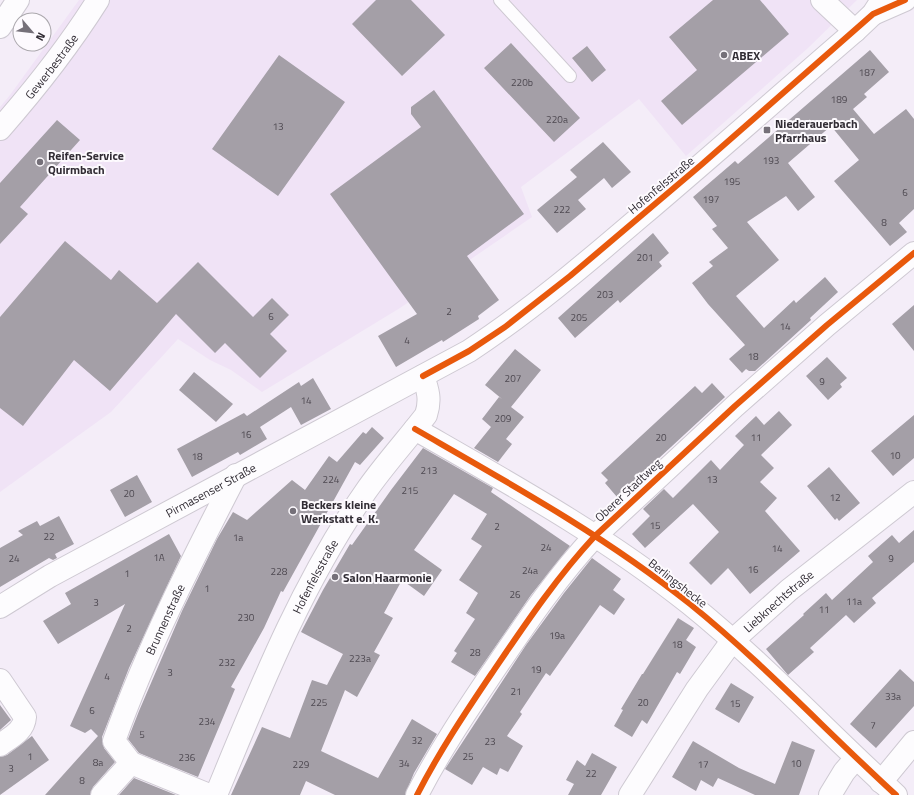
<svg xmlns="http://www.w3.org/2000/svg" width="914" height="795" font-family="'Titillium Web',sans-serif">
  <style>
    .built { fill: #f0e3f6 }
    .building { fill: #a49fa7 }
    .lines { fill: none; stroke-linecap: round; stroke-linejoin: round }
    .service-casing { stroke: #cec9d2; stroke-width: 14 }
    .minor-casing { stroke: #cec9d2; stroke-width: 24 }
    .secondary-casing { stroke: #cec9d2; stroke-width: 24 }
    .service { stroke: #fdfcfe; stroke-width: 12 }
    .minor { stroke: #fdfcfe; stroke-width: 22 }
    .secondary { stroke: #fdfcfe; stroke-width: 22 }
    .cycleway-casing { stroke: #fdfafe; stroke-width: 8 }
    .cycleway { stroke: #e8590c; stroke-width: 6 }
    .poi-dot { fill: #757079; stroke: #fdfafe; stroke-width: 1.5 }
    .labels { text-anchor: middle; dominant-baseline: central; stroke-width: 4; stroke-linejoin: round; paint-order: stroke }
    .number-label { font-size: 10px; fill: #4e4951 }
    .poi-label { font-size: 12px; font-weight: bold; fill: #312c34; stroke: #fdfafe; text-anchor: start }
    .street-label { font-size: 12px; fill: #312c34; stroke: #fdfafe }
  </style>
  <rect width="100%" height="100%" fill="#f4edf8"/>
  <path class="built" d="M79,0H857L808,48L686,156L639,99L521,187L532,217L400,308L262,392L231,370L210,360L178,339L111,412L0,492V107L10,95Z"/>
  <path class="building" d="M376,0H411L445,35L402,76L352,24Z
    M713,0H760L789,34L682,125L661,101L697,70L669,37Z
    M511,43L580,118L554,142L484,68Z
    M587,46L606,70L592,82L572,58Z
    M870,50L889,72L864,94L867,97L853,109L874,134L906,109L914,119V209L899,223L907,232L890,246L834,181L859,160L831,126L788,163L815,197L798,211L786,196L747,222L779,260L736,296L764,328L794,300L796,303L825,277L838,292L810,318L811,320L755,371H749L746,369L742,373L729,359L745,345L708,304L692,283L713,266L709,262L728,248L712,229L717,226L693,197L735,161L738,164Z
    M279,55L345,102L278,196L212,149Z
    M434,90L524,214L467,256L499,300L478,316L479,319L443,342L442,340L396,367L378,336L417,314L330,194L421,127L411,114V107Z
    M57,120L80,140L20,207L28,214L0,244V183Z
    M603,142L631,172L612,188L604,178L578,200L586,209L557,233L537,210L577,177L570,170Z
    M653,233L669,253L659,262L662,266L620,303L618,300L575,338L558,318Z
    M65,241L111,280L119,270L157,303L198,262L253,317L272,298L289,315L270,334L287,351L260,378L225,343L215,353L176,314L110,391L74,360L23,426L0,408V317Z
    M914,305V351L892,324Z
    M515,349L541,370L511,407L524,417L506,439L512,444L498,462L474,448L491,427L482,419L499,397L502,399L485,385Z
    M827,357L847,378L840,384L842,387L828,400L806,376Z
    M194,372L233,404L216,422L179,390Z
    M313,378L331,409L301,425L291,407L260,427L267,439L240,455L238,452L192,477L177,449L244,413L247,416L299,382L301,386Z
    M712,383L725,397L617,497L605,483L608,480L601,473L695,386L702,393Z
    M779,411L792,425L761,455L774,468L760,482L777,498L765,511L800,551L750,594L728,568L711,585L689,563L719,532L693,504L645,548L632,534L650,516L643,509L664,489L673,498L711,460L720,470L744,445L735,436L756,416L764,425Z
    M914,415V458L893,476L871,451Z
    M372,427L384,438L360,465L355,462L283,592L281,591L264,628L231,687L235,689L198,777L139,753L128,739L139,711L182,611L217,539L233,512L247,520L292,480L305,490L329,456L337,462L363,432L366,434Z
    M423,448L493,488L491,492L570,546L531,595L475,676L451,662L457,653L454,651L475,619L466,613L478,593L459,580L482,546L471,539L487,514L454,494L414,550L442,570L424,596L402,580L384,613L393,618L374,652L380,655L357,697L345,690L321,751L378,778L412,719L437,734L414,773L405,795H335L306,781L300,795H231L262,727L290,738L312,680L327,685L343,654L301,632L323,590L350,544L352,545L391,490Z
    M829,467L860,503L839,521L837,518L835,520L807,486Z
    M137,475L152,502L125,517L110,490Z
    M59,516L74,544L55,554L57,558L53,560L49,558L0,587V548L23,535L18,531L37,521L40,526Z
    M914,530V562L872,598L876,603L854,623L846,615L810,648L814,652L788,675L766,649L804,615L803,614L826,593L832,600L873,562L868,556L892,535L899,543Z
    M169,534L181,556L129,668L102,737L104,748L115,762L93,787L90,795H45L98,736L91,729L85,733L70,726L125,604L58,644L43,621L71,604L65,593Z
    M592,558L621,579L613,590L625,599L614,615L600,605L550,676L546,673L520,712L522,714L507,736L523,746L508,772L500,768L497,775L483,767L472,785L445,769L526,645L564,593Z
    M678,618L694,628L686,640L696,647L680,674L677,672L647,724L642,720L632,737L614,726L623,710L621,709L642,674H643Z
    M900,669L914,682V706L876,748L850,724Z
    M731,683L754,697L739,723L715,709Z
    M0,705L11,720L0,730Z
    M32,736L49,760L0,795V757L7,755Z
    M693,741L739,768L775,784L792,741L815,750L799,795H755L718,778L713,787L701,780L696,791L672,777Z
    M592,753L617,767L601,795H568L574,784L566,780L577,760L585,766Z
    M134,778L176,795H119Z"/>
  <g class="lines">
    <defs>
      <path id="service" d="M500,0L570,76"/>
      <g id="minor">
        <path d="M822,0L855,31"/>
        <path id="s1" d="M0,129C36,88 69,46 98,0"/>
        <path d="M415,429C509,483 605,536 690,604C763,663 827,732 896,795"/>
        <path d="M0,680L25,717C24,731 11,737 0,745"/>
        <path d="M881,782L914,742"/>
        <path d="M102,795L131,763"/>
        <path id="s2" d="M209,795L131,763L114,741C147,649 191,562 236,475"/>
        <path id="s3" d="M216,795C259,691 301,584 366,491C384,465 406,441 426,415C431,400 428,390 423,376"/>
        <path d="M417,795C439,752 465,713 492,673C524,626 556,578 595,536L735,406L827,325L914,253"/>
        <path id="s4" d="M630,795L697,689L732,641L789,590L914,492"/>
        <path d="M830,795L844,772L856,758"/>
      </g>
      <g id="secondary">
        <path d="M873,14L905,0"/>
        <path d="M0,27L18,0"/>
        <path id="s5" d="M0,607L50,576L469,351C530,311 585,264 640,217C712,156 783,93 855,31L873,14L882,0"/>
      </g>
    </defs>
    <use href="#service" class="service-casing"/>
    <use href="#minor" class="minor-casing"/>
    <use href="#secondary" class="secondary-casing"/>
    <use href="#service" class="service"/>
    <use href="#minor" class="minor"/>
    <use href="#secondary" class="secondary"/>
    <defs>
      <path id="cycleway" d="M423,376L469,351L505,327L570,276L701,165L873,14L905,0
        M415,429C509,483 605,536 690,604C763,663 827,732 896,795
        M417,795C439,752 465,713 492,673C524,626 556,578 595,536L735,406L827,325L914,253"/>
    </defs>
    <use href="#cycleway" class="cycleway-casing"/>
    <use href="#cycleway" class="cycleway"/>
  </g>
  <g class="poi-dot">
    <circle cx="724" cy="55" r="4"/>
    <rect x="763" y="126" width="8" height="8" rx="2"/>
    <circle cx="40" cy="162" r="4"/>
    <circle cx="293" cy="511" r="4"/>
    <circle cx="335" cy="577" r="4"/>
  </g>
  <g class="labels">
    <g class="number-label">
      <text x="867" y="72">187</text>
      <text x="522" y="82">220b</text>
      <text x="839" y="99">189</text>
      <text x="557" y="119">220a</text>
      <text x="278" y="126">13</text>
      <text x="771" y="160">193</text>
      <text x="732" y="181">195</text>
      <text x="905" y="192">6</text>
      <text x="711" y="199">197</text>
      <text x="562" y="209">222</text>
      <text x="884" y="222">8</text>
      <text x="645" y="257">201</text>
      <text x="605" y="294">203</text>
      <text x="449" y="311">2</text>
      <text x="271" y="316">6</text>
      <text x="579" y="317">205</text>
      <text x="785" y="326">14</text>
      <text x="407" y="340">4</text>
      <text x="753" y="356">18</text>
      <text x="513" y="378">207</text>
      <text x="822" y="381">9</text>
      <text x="306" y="400">14</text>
      <text x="503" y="418">209</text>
      <text x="246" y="434">16</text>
      <text x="661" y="437">20</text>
      <text x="756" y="437">11</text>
      <text x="895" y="455">10</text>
      <text x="197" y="456">18</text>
      <text x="429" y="470">213</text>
      <text x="331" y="479">224</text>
      <text x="712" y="479">13</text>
      <text x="410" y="490">215</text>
      <text x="129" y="493">20</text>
      <text x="835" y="497">12</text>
      <text x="655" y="525">15</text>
      <text x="497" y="526">2</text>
      <text x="49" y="536">22</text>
      <text x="238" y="537">1a</text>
      <text x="546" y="547">24</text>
      <text x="777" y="548">14</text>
      <text x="159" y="557">1A</text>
      <text x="14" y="558">24</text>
      <text x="891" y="558">9</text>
      <text x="753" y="569">16</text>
      <text x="530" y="570">24a</text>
      <text x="279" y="571">228</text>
      <text x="127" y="573">1</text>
      <text x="207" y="588">1</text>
      <text x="515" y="594">26</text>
      <text x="854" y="601">11a</text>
      <text x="96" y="602">3</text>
      <text x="824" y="609">11</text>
      <text x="246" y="617">230</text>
      <text x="129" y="628">2</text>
      <text x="557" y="635">19a</text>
      <text x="677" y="644">18</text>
      <text x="475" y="652">28</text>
      <text x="360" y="658">223a</text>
      <text x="227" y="662">232</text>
      <text x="536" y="669">19</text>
      <text x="170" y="672">3</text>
      <text x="107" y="676">4</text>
      <text x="516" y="691">21</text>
      <text x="893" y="696">33a</text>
      <text x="319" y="702">225</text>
      <text x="643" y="702">20</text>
      <text x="735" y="703">15</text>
      <text x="92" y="710">6</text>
      <text x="207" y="721">234</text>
      <text x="873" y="725">7</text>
      <text x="142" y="734">5</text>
      <text x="417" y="740">32</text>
      <text x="490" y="741">23</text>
      <text x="30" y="756">1</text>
      <text x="468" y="756">25</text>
      <text x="187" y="757">236</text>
      <text x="98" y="762">8a</text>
      <text x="404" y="763">34</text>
      <text x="796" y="763">10</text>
      <text x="301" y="764">229</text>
      <text x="703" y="764">17</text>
      <text x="11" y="768">3</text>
      <text x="591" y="773">22</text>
      <text x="82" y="780">8</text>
    </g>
    <g class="poi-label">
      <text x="732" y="55">ABEX</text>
      <text x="775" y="123">Niederauerbach<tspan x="775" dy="14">Pfarrhaus</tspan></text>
      <text x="48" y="155">Reifen-Service<tspan x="48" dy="14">Quirmbach</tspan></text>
      <text x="301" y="504">Beckers kleine<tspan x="301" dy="14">Werkstatt e. K.</tspan></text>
      <text x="343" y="577">Salon Haarmonie</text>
    </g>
    <g class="street-label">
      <text stroke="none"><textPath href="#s1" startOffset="81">Gewerbestraße</textPath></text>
      <text transform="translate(661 185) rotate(-40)">Hofenfelsstraße</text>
      <text stroke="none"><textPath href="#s5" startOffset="241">Pirmasenser Straße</textPath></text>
      <text transform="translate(628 490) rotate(-43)">Oberer Stadtweg</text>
      <text stroke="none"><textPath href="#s3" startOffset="240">Hofenfelsstraße</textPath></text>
      <text transform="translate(678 583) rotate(38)">Berlingshecke</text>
      <text stroke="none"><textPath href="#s4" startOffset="246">Liebknechtstraße</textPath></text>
      <text stroke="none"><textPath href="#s2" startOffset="244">Brunnenstraße</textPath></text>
    </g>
  </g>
  <g transform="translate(32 32) rotate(118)"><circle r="19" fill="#fdfafe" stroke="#aba8ad"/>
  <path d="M0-3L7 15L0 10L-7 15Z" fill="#757079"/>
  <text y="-6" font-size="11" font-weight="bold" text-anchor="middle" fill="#312c34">N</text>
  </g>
</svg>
